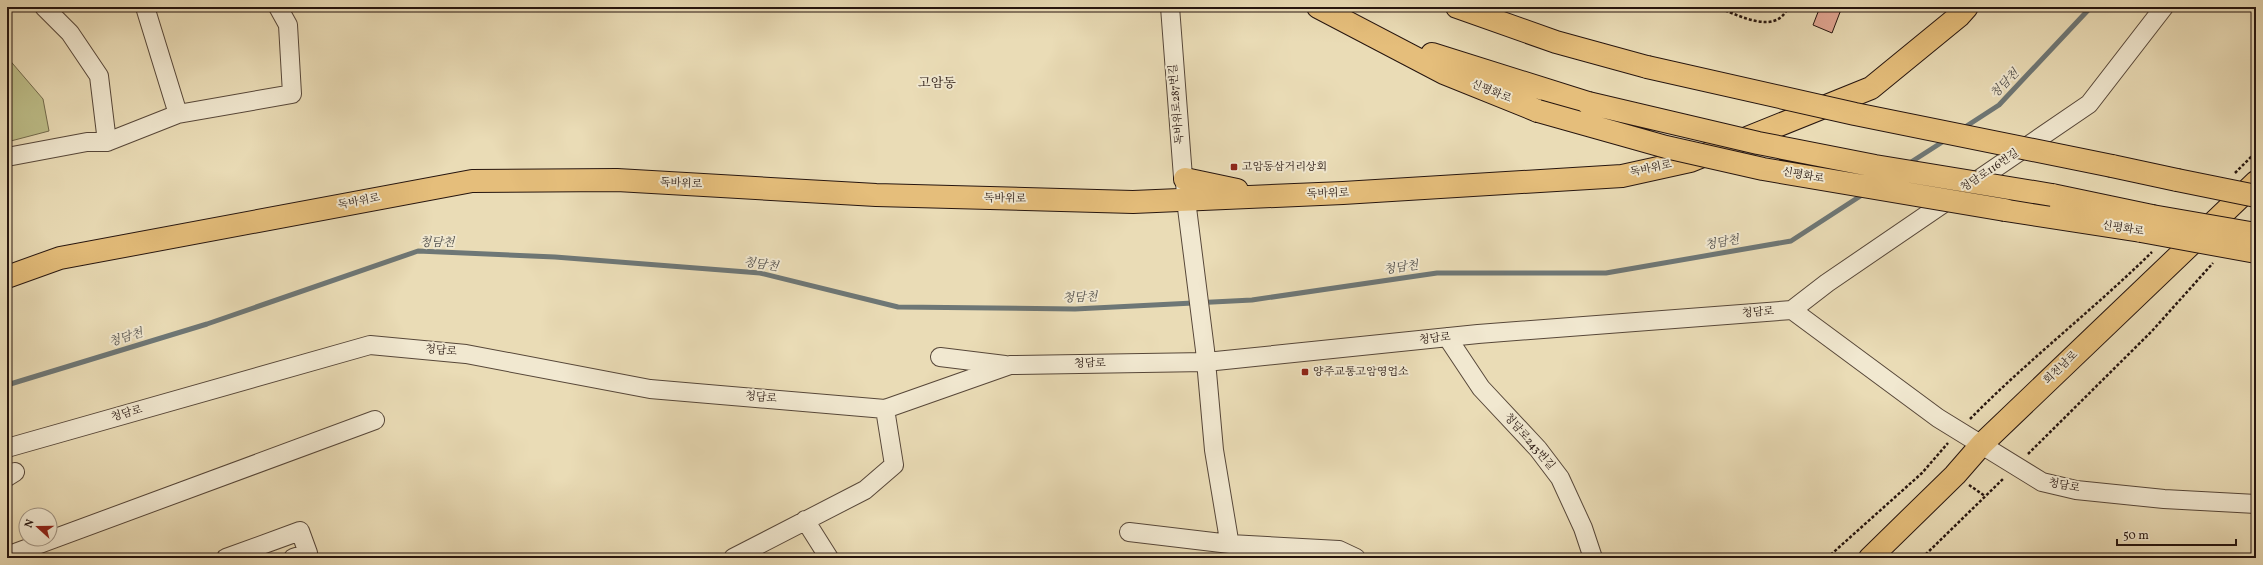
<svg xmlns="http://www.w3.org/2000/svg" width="2263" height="565" font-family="Vollkorn,'Noto Serif KR',serif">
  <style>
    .green { fill: #bdbe89; stroke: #726a4c }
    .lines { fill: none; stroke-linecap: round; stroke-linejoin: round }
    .stream { stroke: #6e7776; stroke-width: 5 }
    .building { fill: #e2a794; stroke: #26150f }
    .minor-casing { stroke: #574739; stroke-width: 20 }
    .major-casing { stroke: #26150f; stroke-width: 24 }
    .highway-casing { stroke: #26150f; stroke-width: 24 }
    .path { stroke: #26150f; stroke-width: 2.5; stroke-dasharray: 3 2; stroke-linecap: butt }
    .minor { stroke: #f1e8d0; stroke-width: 18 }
    .major { stroke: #e5be7b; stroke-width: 22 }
    .highway { stroke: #e5be7b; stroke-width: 22 }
    .highway-bridge-casing { stroke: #26150f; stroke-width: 24; stroke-linecap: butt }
    .highway-bridge { stroke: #e5be7b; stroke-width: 22 }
    .poi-dot { fill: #8f2418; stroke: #f1e8d0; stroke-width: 1.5 }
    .labels { text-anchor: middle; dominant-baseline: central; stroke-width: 4; stroke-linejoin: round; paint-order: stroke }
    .street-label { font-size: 11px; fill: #26150f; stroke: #f1e8d0 }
    .poi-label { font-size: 11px; fill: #26150f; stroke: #f1e8d0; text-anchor: start }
    .water-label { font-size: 12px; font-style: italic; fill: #504e4b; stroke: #f1e8d0 }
    .quarter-label { font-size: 13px; fill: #26150f; stroke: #f1e8d0 }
  </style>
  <rect width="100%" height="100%" fill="#eadcb6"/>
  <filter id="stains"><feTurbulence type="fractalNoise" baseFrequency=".005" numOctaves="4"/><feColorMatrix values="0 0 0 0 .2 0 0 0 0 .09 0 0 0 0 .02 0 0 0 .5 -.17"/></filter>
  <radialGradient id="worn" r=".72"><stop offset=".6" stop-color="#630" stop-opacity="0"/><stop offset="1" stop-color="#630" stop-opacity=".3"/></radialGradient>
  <path class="green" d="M7,57L43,99L49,131L7,142Z"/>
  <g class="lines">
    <path class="stream" d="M1962,129L1999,105L2091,7
      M1908,164L1947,139
      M7,385L207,324L418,251L555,257L760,273L898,307L1075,309L1252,300L1437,273H1606L1791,241L1865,193"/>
  </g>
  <path class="building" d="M1820,7H1842L1832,33L1813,25Z"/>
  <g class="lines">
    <defs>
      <path id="minor" d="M44,7L70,33L99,76L107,142
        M145,7L178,114
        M1170,7L1183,177L1185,179L1186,200L1205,350L1214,450L1232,558
        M7,157L87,142H107L178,114L292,94L288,25L278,7
        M1792,310L1827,283L2089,104L2164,7
        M1447,337L1481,388L1538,449L1560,478L1583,528L1593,558
        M940,357L1005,365
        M7,448L370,345L466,354L650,389L885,409L1010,365L1206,362L1478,334L1792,310L1938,418L2042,482L2076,490L2164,499L2256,504
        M7,477L15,472
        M805,520L829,558
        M1129,532L1230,544L1339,550L1356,558
        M7,556L375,420
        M226,558L300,531L308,553L293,558
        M733,558L865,490L894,465L885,409"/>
      <path id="major" d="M1185,179L1237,190
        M7,277L60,258L472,181L617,180L876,195L1133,202L1343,193L1622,176L1690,161L1871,88L1959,16L1967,7
        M1870,558L1955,475L1982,444L2256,182"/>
      <path id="highway" d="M1318,7L1444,73L1538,111
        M1457,7L1556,42L1647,67
        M1432,54L1588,103
        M2112,166L2177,180
        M2052,195L2152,216
        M2005,210L2141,231"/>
    </defs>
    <use href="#minor" class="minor-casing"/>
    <use href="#major" class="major-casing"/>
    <use href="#highway" class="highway-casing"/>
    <path class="path" d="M1716,7C1737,14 1776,37 1788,7
      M2235,173L2256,152
      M1970,419C2028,360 2093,310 2152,252
      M2028,454L2152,331L2213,263
      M1969,485L1985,496
      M1827,558L1922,473L1948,443
      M1922,558L2004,478"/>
    <use href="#minor" class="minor"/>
    <use href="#major" class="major"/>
    <use href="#highway" class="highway"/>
    <defs>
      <path id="highway-bridge" d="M1647,67L1855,114L2112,166
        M1588,103L1758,143L1875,166L2052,195
        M1538,111L1666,147L1763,169L2005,210
        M2177,180L2256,196
        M2152,216L2256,234
        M2141,231L2256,252"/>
    </defs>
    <use href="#highway-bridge" class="highway-bridge-casing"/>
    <use href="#highway-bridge" class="highway-bridge"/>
  </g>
  <g class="poi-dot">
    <rect x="1230" y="163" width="8" height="8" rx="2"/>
    <rect x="1301" y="368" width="8" height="8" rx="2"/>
  </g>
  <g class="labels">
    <g class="street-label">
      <text transform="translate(1491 92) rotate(22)">신평화로</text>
      <text transform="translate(1177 104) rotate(-95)">독바위로287번길</text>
      <text transform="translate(1651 169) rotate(-12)">독바위로</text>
      <text transform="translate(1990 171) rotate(-34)">청담로116번길</text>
      <text transform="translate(1803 176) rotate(10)">신평화로</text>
      <text transform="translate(681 184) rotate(3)">독바위로</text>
      <text transform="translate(1328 194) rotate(-2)">독바위로</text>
      <text transform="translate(1005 199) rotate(1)">독바위로</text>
      <text transform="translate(359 202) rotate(-11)">독바위로</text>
      <text transform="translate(2123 229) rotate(9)">신평화로</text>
      <text transform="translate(1758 313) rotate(-4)">청담로</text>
      <text transform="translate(1435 339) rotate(-6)">청담로</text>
      <text transform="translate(441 351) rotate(5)">청담로</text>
      <text transform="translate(1090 364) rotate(-1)">청담로</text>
      <text transform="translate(2061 368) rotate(-44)">회천남로</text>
      <text transform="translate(761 398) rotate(5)">청담로</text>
      <text transform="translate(127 414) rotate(-16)">청담로</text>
      <text transform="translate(1529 442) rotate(49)">청담로243번길</text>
      <text transform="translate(2064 486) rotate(11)">청담로</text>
    </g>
    <g class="poi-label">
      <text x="1242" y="167">고암동삼거리상회</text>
      <text x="1313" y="372">양주교통고암영업소</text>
    </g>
    <g class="water-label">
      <text transform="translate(2005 84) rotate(-46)">청담천</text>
      <text transform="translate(437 243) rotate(1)">청담천</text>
      <text transform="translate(1722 243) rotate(-10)">청담천</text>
      <text transform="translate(761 265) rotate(9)">청담천</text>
      <text transform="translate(1401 268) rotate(-8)">청담천</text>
      <text transform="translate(1080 298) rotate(-2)">청담천</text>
      <text transform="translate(126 338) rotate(-17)">청담천</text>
    </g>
    <g class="quarter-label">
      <text x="937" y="84">고암동</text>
    </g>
  </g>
  <rect width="2263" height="565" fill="none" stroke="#eadcb6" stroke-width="24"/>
  <rect x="8" y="8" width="2247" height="549" fill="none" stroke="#26150f" stroke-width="2"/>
  <rect x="12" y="12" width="2239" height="541" fill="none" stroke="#26150f"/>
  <g transform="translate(38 527) rotate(291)"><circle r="19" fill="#f1e8d0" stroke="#a09483"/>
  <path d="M0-3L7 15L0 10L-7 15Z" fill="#8f2418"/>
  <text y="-6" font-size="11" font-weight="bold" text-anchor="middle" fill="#26150f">N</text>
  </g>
  <path d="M2117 539v6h119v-6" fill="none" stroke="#26150f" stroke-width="2"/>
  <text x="2123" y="539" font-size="12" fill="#26150f" stroke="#f1e8d0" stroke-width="3" paint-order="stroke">50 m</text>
  <rect width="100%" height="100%" filter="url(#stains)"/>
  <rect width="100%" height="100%" fill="url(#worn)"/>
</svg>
